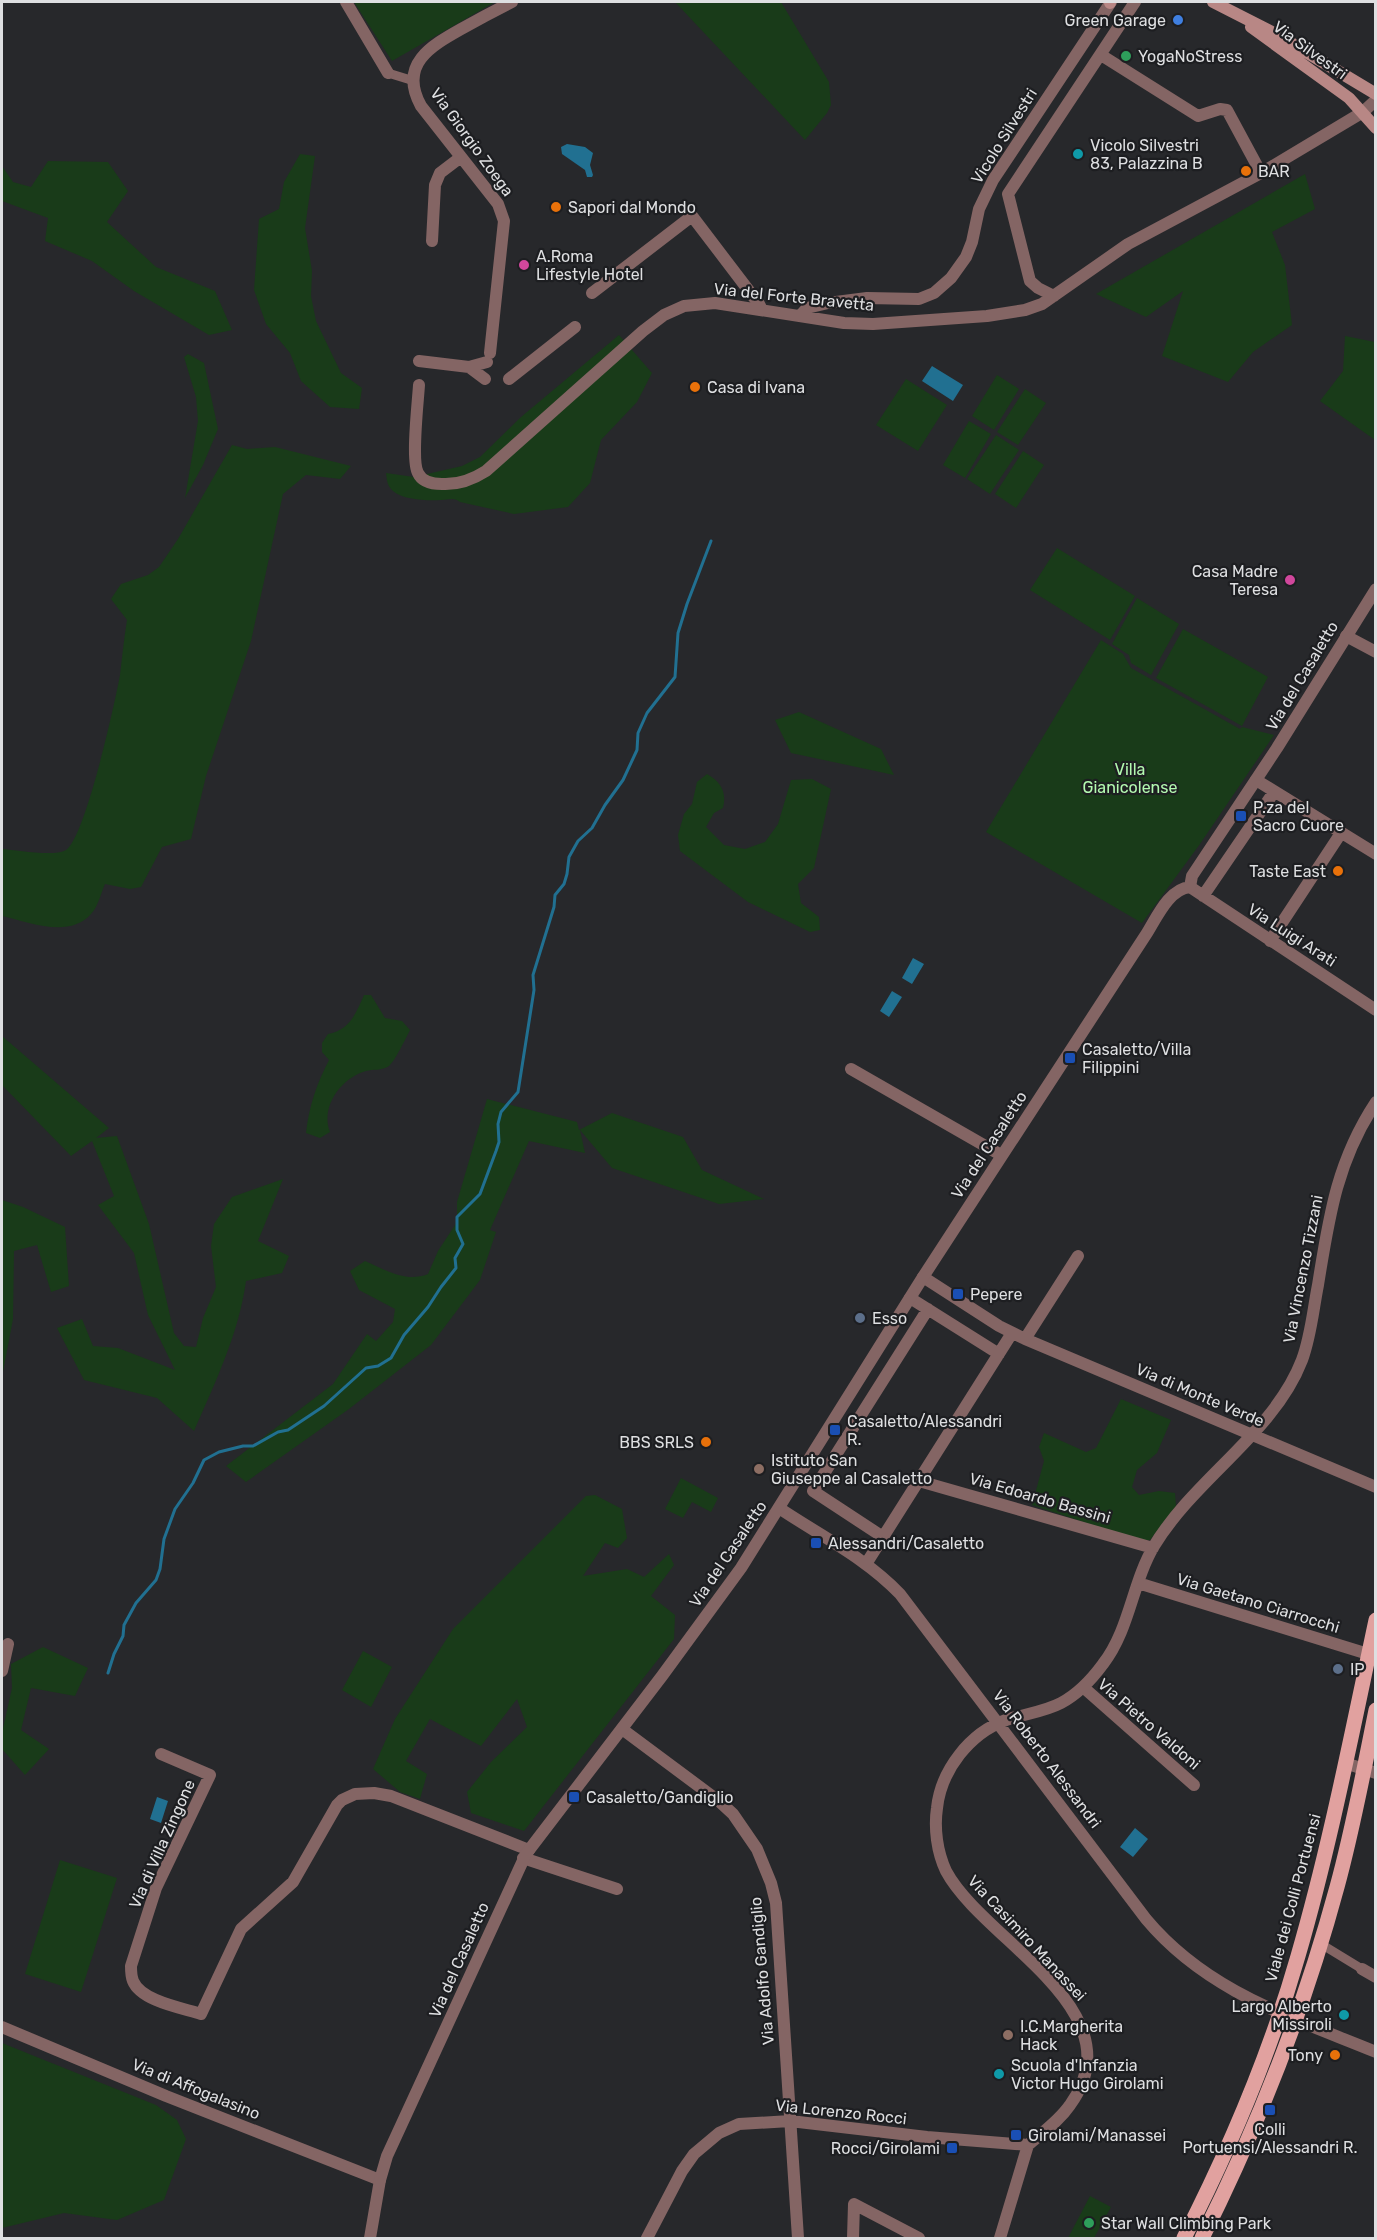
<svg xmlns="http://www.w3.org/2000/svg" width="1377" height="2240" font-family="Rubik,sans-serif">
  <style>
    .green { fill: #193b19 }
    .water { fill: #217091 }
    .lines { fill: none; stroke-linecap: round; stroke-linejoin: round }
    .stream { stroke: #217091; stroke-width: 3 }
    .pedestrian { stroke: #846564; stroke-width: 9 }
    .minor { stroke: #846564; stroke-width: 12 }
    .tertiary { stroke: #846564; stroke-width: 12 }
    .secondary { stroke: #b88785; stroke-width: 12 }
    .primary { stroke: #e1a19f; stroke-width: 15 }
    .shop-dot { fill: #3f7fe0; stroke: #1d1e21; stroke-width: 2 }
    .leisure-dot { fill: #2e9e5b; stroke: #1d1e21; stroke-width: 2 }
    .culture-dot { fill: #0f9aa8; stroke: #1d1e21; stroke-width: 2 }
    .food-dot { fill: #e8710a; stroke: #1d1e21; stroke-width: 2 }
    .hotel-dot { fill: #d1479c; stroke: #1d1e21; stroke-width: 2 }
    .transit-dot { fill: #1a4fb4; stroke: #1d1e21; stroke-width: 2 }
    .service-dot { fill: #5c6f8a; stroke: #1d1e21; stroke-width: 2 }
    .education-dot { fill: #8d6e63; stroke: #1d1e21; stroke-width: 2 }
    .labels { text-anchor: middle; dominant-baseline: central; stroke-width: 4.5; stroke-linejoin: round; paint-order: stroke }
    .poi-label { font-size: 16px; fill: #dedfe1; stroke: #1d1e21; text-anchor: start }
    .street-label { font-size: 16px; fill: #dedfe1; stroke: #1d1e21 }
    .park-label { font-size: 16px; fill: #b3f9b0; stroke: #1d1e21 }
  </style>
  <rect width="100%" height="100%" fill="#27282b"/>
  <path class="green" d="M354,2H495L392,61Z
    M675,2H781L829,82L831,105L827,113L805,140Z
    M300,154L315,156L305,228L312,271L311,296L316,321L341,373L362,388L359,409L330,407L301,381L290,353L266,324L254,290L259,219L279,209L284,182Z
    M48,161L108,162L128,191L107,222L156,267L215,291L232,330L209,335L134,291L92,261L45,241L48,218L2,201V166L13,182L31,187Z
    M1305,174L1315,209L1272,232L1285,265L1292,325L1253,352L1228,382L1162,356L1183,291L1146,317L1096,294Z
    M619,335L652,373L637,402L601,440L590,483L568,507L514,514L460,502C453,497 449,500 441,500C428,501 403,500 393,491C387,486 387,480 386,473L414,477L462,466L480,457L521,417Z
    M1345,336L1375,342V440L1320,401L1343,371Z
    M188,354L204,363L218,429L203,465L185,498L198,421L196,397L184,357Z
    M997,375L1019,389L994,430L972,416Z
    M906,379L947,405L918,451L876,425Z
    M1025,389L1046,403L1018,445L997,432Z
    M969,421L991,434L965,478L943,465Z
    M996,435L1019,450L990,494L967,479Z
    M232,445L247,449L275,447L351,466L340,479L306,475L283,494L251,641L206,776L191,839L162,847L141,887L130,889L105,884C101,893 98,907 91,914C69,939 29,922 2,916V849C16,850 54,857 66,850C85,838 115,703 120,675C122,657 124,639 127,620L111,599L121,584L148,575L159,567L178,539Z
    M1023,451L1044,465L1016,508L995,494Z
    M1057,548L1135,596L1110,640L1030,590Z
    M1137,598L1179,624L1151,675L1131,663L1129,655L1112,644Z
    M1183,629L1268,677L1242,726L1156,678Z
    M1101,640L1123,654L1131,668L1240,729L1242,727L1274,735L1200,844L1142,923L986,832Z
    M799,712L881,749L894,775L791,753L775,720Z
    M707,774C721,782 727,792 723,808L714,813L706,827L724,845L745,849L765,842L778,824L791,780L812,779L831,789L814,868L798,884L801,903L819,917L820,930L810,932L748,902L680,851L678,835L684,814L692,804L697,782Z
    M364,995H371L385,1018L402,1021L410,1030C406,1038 395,1061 389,1066C382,1071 373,1069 366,1071C341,1078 320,1107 330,1132L320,1138L306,1133C309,1106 317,1083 329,1060L322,1052V1043L328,1034C350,1030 356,1013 364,995Z
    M2,1036L109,1128L96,1138L117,1136L149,1224L174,1333L184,1346L196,1347L203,1318L216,1287L211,1246L214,1224L232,1197L283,1179L258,1241L289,1256L282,1273L246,1281C239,1333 215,1383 194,1431L157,1398L84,1380L57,1328L82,1319L93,1346L118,1348L175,1370L148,1315L134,1253L98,1205L114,1196L92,1141L71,1156L2,1085Z
    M487,1099L577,1122L579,1130L612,1113L683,1137L702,1170L764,1199L719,1204L612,1168L580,1130L585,1153L529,1141L490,1230L496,1232L480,1280L431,1345L349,1409L246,1482L226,1466L333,1384L367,1334L376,1341L393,1322L395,1309L359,1290L350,1271L365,1261C386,1270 406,1283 428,1274L438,1251L457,1222V1202Z
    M2,1200L23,1207L65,1227L69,1286L51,1292L37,1245L14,1251L13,1319L2,1377Z
    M1121,1399L1171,1420L1157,1453L1137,1470L1132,1487L1139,1495L1159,1491L1175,1493L1176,1506L1150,1540L1141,1541L1032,1505L1044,1461L1039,1447L1044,1433L1086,1452L1096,1448Z
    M681,1478L718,1498L711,1512L692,1502L683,1518L665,1509Z
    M595,1495L622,1509L627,1538L618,1548L605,1543L583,1576L627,1569L644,1577L669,1554L674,1565L651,1596L675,1615L674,1639L524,1831L471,1813L467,1792L491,1762L527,1727L517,1699L481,1746L430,1719L406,1761L427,1774L420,1799L400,1792L373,1769L395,1719L453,1629L586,1496Z
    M43,1647L88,1668L75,1696L31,1688L21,1730L49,1749L25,1775L2,1749V1733L12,1688L11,1664Z
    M363,1651L392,1667L371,1707L342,1690Z
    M60,1860L117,1878L81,1992L25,1974Z
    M2,2043L156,2105L177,2120L186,2139L164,2200L117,2220L64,2213L2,2228Z
    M1090,2196L1111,2207L1094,2238H1068Z"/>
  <path class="water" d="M567,144L585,147L593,153L590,165L593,175L592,177H587L585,170L562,154L561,147Z
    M932,366L963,385L953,401L922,381Z
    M913,958L924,964L912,984L902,978Z
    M892,991L902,997L889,1017L880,1011Z
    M157,1797L168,1801L161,1823L150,1819Z
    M1135,1828L1148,1839L1133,1857L1120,1847Z"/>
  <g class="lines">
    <path class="stream" d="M108,1673L114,1654L123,1636L124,1625L136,1603L156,1580L160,1569L164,1539L175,1509L193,1483L204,1460L219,1452L243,1446H253L278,1432L288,1430L324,1406L366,1368L378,1366L391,1358L404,1335L428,1307L441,1287L456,1268L455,1258L463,1244L457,1230V1217L480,1194L496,1151L499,1142L498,1124L501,1112L518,1092L534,990L533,975L554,907L555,895L564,884L567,874L569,857L578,841L592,828L605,805L623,780L637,750L638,733L647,713L675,677L678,633L687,604L711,541"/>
    <path class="pedestrian" d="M388,73L414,81
      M1321,1944L1362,1969"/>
    <path class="minor" d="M346,2L388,73
      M1101,55L1198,116L1220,109L1227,110L1261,173
      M432,241L435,185L440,173L461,157
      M592,293L692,216L759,304L762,310
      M1054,296L1038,288L1030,281L1008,194L1135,2
      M800,316L807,308L828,303L867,298L919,299L934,293L951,278L966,257L972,242L979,209L993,180L1111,2
      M490,353L504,221L498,204L421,106C398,64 431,46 463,28C479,19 496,10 512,2
      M419,361L469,367L487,362
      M469,367L485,379
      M509,379L575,327
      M419,385C418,402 411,461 418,473C422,482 433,484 442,484C459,485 472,480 486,471L643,331L664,315L684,306L715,303L844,323L873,324L987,316L1025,310L1042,304L1128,244L1261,173L1363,112
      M1346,636L1376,652
      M1256,780L1376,854
      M1190,887L1376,1010
      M1203,896L1274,792
      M1270,941L1341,833
      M851,1069L1001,1155
      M923,1277L999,1326L1025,1339L1376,1487
      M910,1298L999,1354
      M1025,1339L1078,1256
      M919,1481L1153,1548
      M779,1508C819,1535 866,1558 900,1594L1146,1919C1207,1992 1291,2017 1376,2052
      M883,1537L813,1491L928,1309
      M866,1564L1012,1333
      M1138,1583L1368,1654
      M2,1671L8,1644
      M1083,1687L1194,1785
      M622,1729L720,1802L733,1814L757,1849L771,1883L776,1903L798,2238
      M161,1754L210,1775L156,1888L131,1966C131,1971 131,1976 133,1981C141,2001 182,2008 201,2014L241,1929L293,1882L337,1805L342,1800L355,1794L374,1793L391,1796L529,1850
      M1345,1763L1376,1773
      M523,1858L617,1889
      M1362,1969L1376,1977
      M2,2027L166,2096L380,2180
      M1028,2145C1043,2132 1059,2121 1070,2105C1139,2010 983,1941 946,1871C937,1852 934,1828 937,1808C941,1770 970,1733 1006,1720C1024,1714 1044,1712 1061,1703C1078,1694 1092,1679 1103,1664C1130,1629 1132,1583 1154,1546C1195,1478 1274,1433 1302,1360C1311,1336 1313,1310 1318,1285C1329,1216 1337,1161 1376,1102
      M647,2238L682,2171L694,2154L719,2133L739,2124L790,2121L927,2137L1028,2145
      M853,2238L854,2204L919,2238
      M1000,2238L1028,2145"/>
    <path class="tertiary" d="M1363,112L1376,100
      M370,2238L380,2180L387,2156L526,1854L662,1676L741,1568L923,1277L1147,933C1157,917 1169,889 1190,887L1192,876L1277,748L1376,589"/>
    <path class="secondary" d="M1213,2L1276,34L1376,94
      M1110,3V2
      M1251,27L1349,98L1376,128"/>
    <path class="primary" d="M1184,2238C1230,2148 1270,2054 1298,1956C1330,1846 1352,1732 1376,1620
      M1202,2238C1258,2126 1304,2009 1337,1887C1353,1829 1364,1769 1376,1710"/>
  </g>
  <circle class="shop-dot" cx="1178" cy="20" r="6"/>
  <g class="leisure-dot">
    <circle cx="1126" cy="56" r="6"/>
    <circle cx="1089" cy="2223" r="6"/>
  </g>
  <g class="culture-dot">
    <circle cx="1078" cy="154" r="6"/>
    <circle cx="1344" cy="2015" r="6"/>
    <circle cx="999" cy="2074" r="6"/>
  </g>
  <g class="food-dot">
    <circle cx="1246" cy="171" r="6"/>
    <circle cx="556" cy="207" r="6"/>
    <circle cx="695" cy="387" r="6"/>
    <circle cx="1338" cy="871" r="6"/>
    <circle cx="706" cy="1442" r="6"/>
    <circle cx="1335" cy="2055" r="6"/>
  </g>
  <g class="hotel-dot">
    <circle cx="524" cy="265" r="6"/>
    <circle cx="1290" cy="580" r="6"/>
  </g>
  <g class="transit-dot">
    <rect x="1235" y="810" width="12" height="12" rx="3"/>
    <rect x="1064" y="1052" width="12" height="12" rx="3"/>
    <rect x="952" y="1288" width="12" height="12" rx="3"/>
    <rect x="829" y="1424" width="12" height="12" rx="3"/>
    <rect x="810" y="1537" width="12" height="12" rx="3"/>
    <rect x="568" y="1791" width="12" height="12" rx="3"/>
    <rect x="1264" y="2104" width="12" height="12" rx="3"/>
    <rect x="1010" y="2129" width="12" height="12" rx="3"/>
    <rect x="946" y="2142" width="12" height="12" rx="3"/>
  </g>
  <g class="service-dot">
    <circle cx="860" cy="1318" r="6"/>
    <circle cx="1338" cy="1669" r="6"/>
  </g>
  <g class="education-dot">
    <circle cx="759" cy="1469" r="6"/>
    <circle cx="1008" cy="2035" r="6"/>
  </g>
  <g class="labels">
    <g class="poi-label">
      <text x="1166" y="20" text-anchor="end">Green Garage</text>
      <text x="1138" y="56">YogaNoStress</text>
      <text x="1090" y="145">Vicolo Silvestri<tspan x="1090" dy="18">83, Palazzina B</tspan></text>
      <text x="1258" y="171">BAR</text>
      <text x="568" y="207">Sapori dal Mondo</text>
      <text x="536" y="256">A.Roma<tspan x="536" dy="18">Lifestyle Hotel</tspan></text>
      <text x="707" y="387">Casa di Ivana</text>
      <text x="1278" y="571" text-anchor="end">Casa Madre<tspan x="1278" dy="18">Teresa</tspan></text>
      <text x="1253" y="807">P.za del<tspan x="1253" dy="18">Sacro Cuore</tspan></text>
      <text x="1326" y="871" text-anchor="end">Taste East</text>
      <text x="1082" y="1049">Casaletto/Villa<tspan x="1082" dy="18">Filippini</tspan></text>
      <text x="970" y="1294">Pepere</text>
      <text x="872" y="1318">Esso</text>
      <text x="847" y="1421">Casaletto/Alessandri<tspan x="847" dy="18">R.</tspan></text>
      <text x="694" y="1442" text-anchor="end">BBS SRLS</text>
      <text x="771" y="1460">Istituto San<tspan x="771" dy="18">Giuseppe al Casaletto</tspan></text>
      <text x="828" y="1543">Alessandri/Casaletto</text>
      <text x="1350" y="1669">IP</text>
      <text x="586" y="1797">Casaletto/Gandiglio</text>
      <text x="1332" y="2006" text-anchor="end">Largo Alberto<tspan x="1332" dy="18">Missiroli</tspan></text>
      <text x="1020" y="2026">I.C.Margherita<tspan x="1020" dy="18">Hack</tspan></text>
      <text x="1323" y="2055" text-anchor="end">Tony</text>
      <text x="1011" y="2065">Scuola d'Infanzia<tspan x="1011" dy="18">Victor Hugo Girolami</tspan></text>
      <text x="1270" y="2129" text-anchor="middle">Colli<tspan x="1270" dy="18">Portuensi/Alessandri R.</tspan></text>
      <text x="1028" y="2135">Girolami/Manassei</text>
      <text x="940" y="2148" text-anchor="end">Rocci/Girolami</text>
      <text x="1101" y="2223">Star Wall Climbing Park</text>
    </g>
    <g class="street-label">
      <text transform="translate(1310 50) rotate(36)">Via Silvestri</text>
      <text transform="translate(1004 136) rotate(-58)">Vicolo Silvestri</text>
      <text transform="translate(472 142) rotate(54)">Via Giorgio Zoega</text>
      <text transform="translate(794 297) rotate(6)">Via del Forte Bravetta</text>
      <text transform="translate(1302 676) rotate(-59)">Via del Casaletto</text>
      <text transform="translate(1292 935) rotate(33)">Via Luigi Arati</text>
      <text transform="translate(989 1145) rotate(-57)">Via del Casaletto</text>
      <text transform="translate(1303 1269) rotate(-79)">Via Vincenzo Tizzani</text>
      <text transform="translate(1200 1395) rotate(23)">Via di Monte Verde</text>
      <text transform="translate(1040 1498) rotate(16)">Via Edoardo Bassini</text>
      <text transform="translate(728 1554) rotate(-56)">Via del Casaletto</text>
      <text transform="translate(1258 1603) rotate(17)">Via Gaetano Ciarrocchi</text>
      <text transform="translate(1149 1724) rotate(41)">Via Pietro Valdoni</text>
      <text transform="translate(1047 1759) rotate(53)">Via Roberto Alessandri</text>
      <text transform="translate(162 1844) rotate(-66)">Via di Villa Zingone</text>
      <text transform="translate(1293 1898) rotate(-75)">Viale dei Colli Portuensi</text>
      <text transform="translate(1027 1938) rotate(47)">Via Casimiro Manassei</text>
      <text transform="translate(459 1960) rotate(-66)">Via del Casaletto</text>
      <text transform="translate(762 1971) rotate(-95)">Via Adolfo Gandiglio</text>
      <text transform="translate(196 2089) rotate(22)">Via di Affogalasino</text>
      <text transform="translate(841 2112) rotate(6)">Via Lorenzo Rocci</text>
    </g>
    <g class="park-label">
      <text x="1130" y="769">Villa<tspan x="1130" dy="18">Gianicolense</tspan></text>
    </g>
  </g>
  <rect width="1377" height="2240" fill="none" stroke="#dedfe1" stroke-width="6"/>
</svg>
